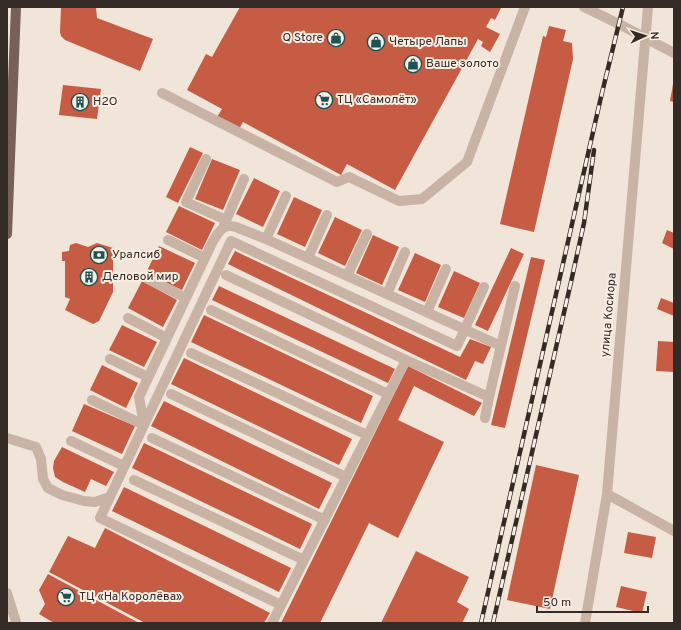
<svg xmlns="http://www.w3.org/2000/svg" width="681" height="630" font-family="Overpass,sans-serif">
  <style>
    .building { fill: #c55c43 }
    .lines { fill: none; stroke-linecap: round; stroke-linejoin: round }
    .minor { stroke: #c8b3a5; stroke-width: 10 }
    .major { stroke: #766057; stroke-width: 10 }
    .rail-casing { stroke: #342a26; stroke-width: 4.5 }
    .rail { stroke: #f9eee4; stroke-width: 3; stroke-dasharray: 9; stroke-linecap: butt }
    .labels { text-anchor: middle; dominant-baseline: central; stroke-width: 4; stroke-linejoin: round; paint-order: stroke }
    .poi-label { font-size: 12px; fill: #342a26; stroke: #f9eee4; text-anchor: start }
    .street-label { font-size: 12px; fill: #342a26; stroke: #f9eee4 }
  </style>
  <rect width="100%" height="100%" fill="#f1e4d8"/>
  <path class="building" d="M61,7H96L97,18L153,39L140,71L65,40L61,36L60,32Z
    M240,7H499L501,8L495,20L491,18L486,27L500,34L490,52L481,46L483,42L478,39L395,190L347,164L341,175L243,122L239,129L217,117L222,109L187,90L206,54L212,57Z
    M549,26L566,30L563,41L572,43L573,59L534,232L500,224L543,36L546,37Z
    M673,84H674V102L670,101Z
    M63,85L101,89L97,119L59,115Z
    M190,147L203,153L178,203L166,197Z
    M212,159L240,170L223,210L195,199Z
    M254,178L280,191L263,227L236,214Z
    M294,197L322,210L305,247L277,234Z
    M179,206L215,223L202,250L166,232Z
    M335,217L362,230L345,266L318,253Z
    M667,230L674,233V249L662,243Z
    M373,235L399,247L382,285L356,273Z
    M76,243L88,247L97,243L113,248V292L99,321L93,324L65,310L70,299L65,297V261H62V252L69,251L70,245Z
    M159,246L195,263L182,290L146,273Z
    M511,248L524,254L488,331L475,325Z
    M235,251L460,357L470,339L491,347L483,364L475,361L466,380L228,264Z
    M415,253L441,265L425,302L398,290Z
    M531,257L545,260L505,428L491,425Z
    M454,271L480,283L464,318L438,307Z
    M142,281L177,300L163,327L128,308Z
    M219,286L395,369L388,383L212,300Z
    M661,298L674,303V316L657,309Z
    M204,315L373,396L361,423L191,342Z
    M122,325L157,342L144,367L109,350Z
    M658,341L674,342V372L656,371Z
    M184,358L352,439L339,465L171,384Z
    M102,365L138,383L126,408L90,390Z
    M408,366L482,403L474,416L414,386L398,420L444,442L398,538L369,523L320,623H281Z
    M164,401L332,483L319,509L151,426Z
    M84,404L135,426L122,454L72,431Z
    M144,443L312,524L300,549L132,468Z
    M62,447L114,472L106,486L91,479L85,492L63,482L55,477L53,468L54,461Z
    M536,465L579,475L550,609L507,600Z
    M124,487L291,568L279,592L112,511Z
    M105,528L270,613L264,623H145L49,572L68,536L95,548Z
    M628,532L656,537L652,558L624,553Z
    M416,551L469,577L457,602L469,609L462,623H381Z
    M48,574L139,623H54L39,614L45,604L39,590Z
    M621,586L647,592L642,613L616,607Z"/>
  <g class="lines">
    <path class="minor" d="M584,7L619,24L674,53
      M162,93L337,182L349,177L399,201L422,199L467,162L525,7
      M206,159L186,202L226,220
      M224,225L244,179
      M266,239L286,196
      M168,240L205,258
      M308,258L327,215
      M226,275L406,360L272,623
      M347,276L367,234
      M148,279L186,298
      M387,294L405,252
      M211,310L388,394
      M427,312L446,269
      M128,318L167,338
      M191,353L367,435
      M110,359L148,377
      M406,360L489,397L515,286
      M171,394L346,477
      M92,400L144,425L139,397L213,241C219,232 223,223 236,227L266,239L501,346
      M485,418L489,397
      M7,438L36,447L41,459L43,479L48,488L62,495L84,501L95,502L110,497
      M152,438L325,520
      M71,441L124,466
      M134,480L304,560
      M607,494L674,531
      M7,593L16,622
      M281,605L100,518L231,241L457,346L484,287
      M585,623L607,494L648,7"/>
    <path class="major" d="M7,234L16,7"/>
    <defs>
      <path id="rail" d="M481,623L601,97L623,7
        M493,623L571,282L584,223L594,150"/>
    </defs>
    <use href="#rail" class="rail-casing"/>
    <use href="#rail" class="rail"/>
  </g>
  <defs>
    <symbol id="shop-ring" viewBox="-11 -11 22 22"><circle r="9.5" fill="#f9eee4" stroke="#1c5455" stroke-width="1.5"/><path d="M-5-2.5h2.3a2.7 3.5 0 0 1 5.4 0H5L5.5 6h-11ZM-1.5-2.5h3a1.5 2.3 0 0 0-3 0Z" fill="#1c5455"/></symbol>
    <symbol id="supermarket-ring" viewBox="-11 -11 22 22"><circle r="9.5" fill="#f9eee4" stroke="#1c5455" stroke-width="1.5"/><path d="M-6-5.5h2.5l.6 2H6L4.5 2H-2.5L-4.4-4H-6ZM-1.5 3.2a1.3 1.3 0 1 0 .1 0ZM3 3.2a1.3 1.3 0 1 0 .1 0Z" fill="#1c5455"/></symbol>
    <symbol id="building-ring" viewBox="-11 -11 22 22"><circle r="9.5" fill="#f9eee4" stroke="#1c5455" stroke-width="1.5"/><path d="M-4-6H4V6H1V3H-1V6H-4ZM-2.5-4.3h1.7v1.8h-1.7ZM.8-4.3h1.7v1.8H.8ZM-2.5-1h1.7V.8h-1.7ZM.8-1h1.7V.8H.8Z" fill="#1c5455"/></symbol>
    <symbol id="bank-ring" viewBox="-11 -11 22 22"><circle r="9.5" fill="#f9eee4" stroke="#1c5455" stroke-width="1.5"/><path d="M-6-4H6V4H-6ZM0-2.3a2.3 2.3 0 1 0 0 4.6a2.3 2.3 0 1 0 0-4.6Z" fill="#1c5455"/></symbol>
  </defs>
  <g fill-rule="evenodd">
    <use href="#shop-ring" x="326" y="28" width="20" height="20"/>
    <use href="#shop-ring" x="366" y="32" width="20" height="20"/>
    <use href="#shop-ring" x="403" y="54" width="20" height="20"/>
    <use href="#supermarket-ring" x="314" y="90" width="20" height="20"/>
    <use href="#building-ring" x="70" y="92" width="20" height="20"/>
    <use href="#bank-ring" x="89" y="245" width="20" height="20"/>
    <use href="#building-ring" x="79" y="267" width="20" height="20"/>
    <use href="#supermarket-ring" x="56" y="587" width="20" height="20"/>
  </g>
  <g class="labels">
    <g class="poi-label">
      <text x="323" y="38" text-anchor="end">Q Store</text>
      <text x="389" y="42">Четыре Лапы</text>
      <text x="426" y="64">Ваше золото</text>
      <text x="337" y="100">ТЦ «Самолёт»</text>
      <text x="93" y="102">H2O</text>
      <text x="112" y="255">Уралсиб</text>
      <text x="102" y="277">Деловой мир</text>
      <text x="79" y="597">ТЦ «На Королёва»</text>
    </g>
    <g class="street-label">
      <text transform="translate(609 315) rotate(-85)">улица Косиора</text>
    </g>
  </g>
  <rect width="681" height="630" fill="none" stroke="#342a26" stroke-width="16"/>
  <g transform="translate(645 36) rotate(87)" stroke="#f9eee4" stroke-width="3" paint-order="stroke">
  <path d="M0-3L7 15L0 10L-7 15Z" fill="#342a26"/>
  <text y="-6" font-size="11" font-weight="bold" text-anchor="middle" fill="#342a26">N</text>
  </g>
  <path d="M537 606v6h111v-6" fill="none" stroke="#342a26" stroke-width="2"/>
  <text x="543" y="606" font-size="12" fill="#342a26" stroke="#f9eee4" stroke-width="3" paint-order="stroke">50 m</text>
</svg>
